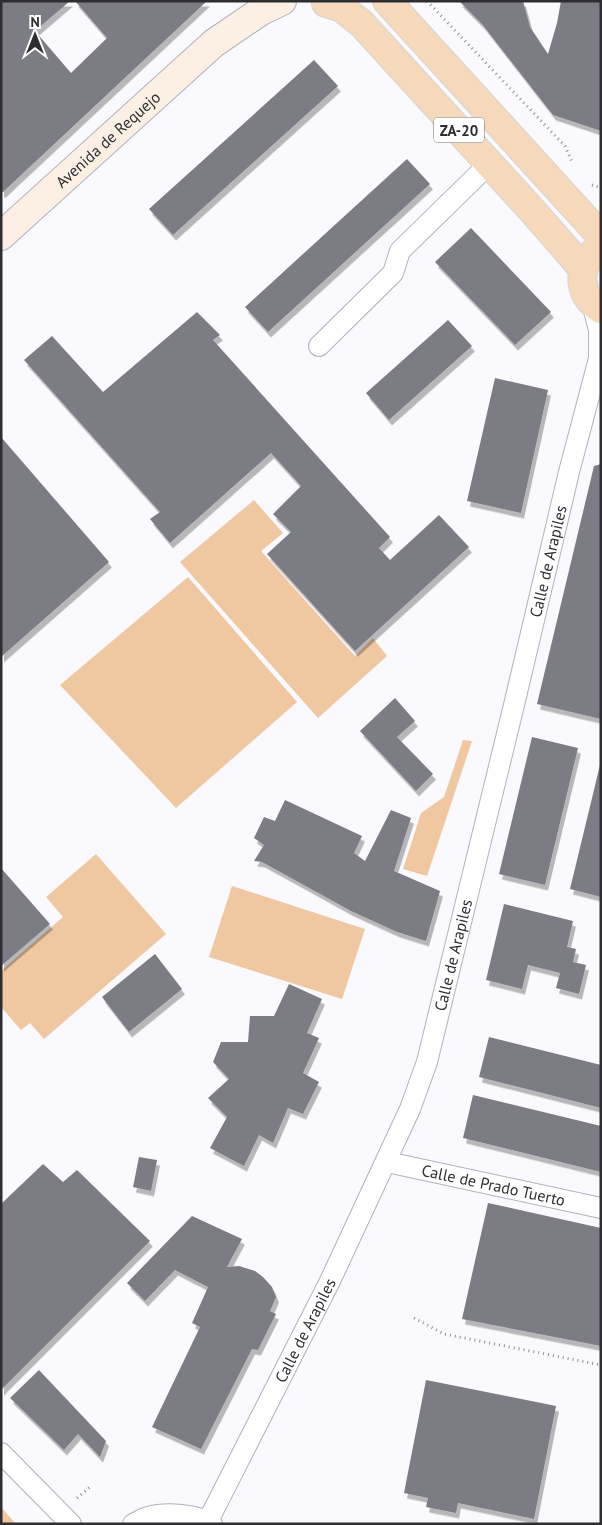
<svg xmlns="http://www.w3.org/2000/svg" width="602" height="1525" font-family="'PT Sans',sans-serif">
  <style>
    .green { fill: #efc7a1 }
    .building { fill: #7c7b84; filter: url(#shadow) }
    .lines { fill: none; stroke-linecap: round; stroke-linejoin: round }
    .minor-casing { stroke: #b2b0ba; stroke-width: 22 }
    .secondary-casing { stroke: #b2b0ba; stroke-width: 30 }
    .trunk-casing { stroke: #d5d5d6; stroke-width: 30 }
    .path { stroke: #909094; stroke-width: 3; stroke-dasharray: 1 4; stroke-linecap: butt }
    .minor { stroke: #fff; stroke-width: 20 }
    .secondary { stroke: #fcf0e5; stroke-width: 28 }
    .trunk { stroke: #f6d8ba; stroke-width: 28 }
    .labels { text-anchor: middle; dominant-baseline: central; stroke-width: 4; stroke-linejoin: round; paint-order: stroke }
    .shield { fill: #fff; stroke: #6d6d70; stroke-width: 1 }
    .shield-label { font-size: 15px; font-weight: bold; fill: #2e2e32 }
    .street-label { font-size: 16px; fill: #2e2e32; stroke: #fff }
  </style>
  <defs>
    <filter id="shadow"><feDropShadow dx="3" dy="5.5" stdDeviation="0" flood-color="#0004"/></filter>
  </defs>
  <rect width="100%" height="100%" fill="#fafafe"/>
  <path class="green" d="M254,500L283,533L261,551L355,656L373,638L387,656L318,718L180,562Z
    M188,577L297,702L176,808L60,685Z
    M463,740L472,741L427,876L403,869L421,813L444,797Z
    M96,854L166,934L44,1039L30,1023L21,1030L1,1007V971L63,917L46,897Z
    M232,886L365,929L342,999L209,957Z
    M1,1507L16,1524H1Z"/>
  <path class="building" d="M1,1H70L35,31L71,73L107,38L75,1H207L3,192H1Z
    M459,1H523L530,27L548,54L557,23L561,1H601V131L553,115L482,24Z
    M314,60L338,86L173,235L149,209Z
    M407,159L430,184L268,332L245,307Z
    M471,228L551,312L515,345L435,262Z
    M197,312L220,335L213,340L390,537L379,548L390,560L439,515L469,547L355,651L267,554L291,532L273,514L301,486L271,453L170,543L150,519L160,512L24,360L52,336L103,392Z
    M448,320L472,346L389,420L366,393Z
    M495,378L548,390L521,513L467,501Z
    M1,437L109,562L1,657Z
    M601,464V719L537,704L594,466Z
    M395,698L415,721L397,737L433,774L416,791L360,731Z
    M532,737L578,748L545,885L499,874Z
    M600,765L601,766V897L570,889Z
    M285,800L362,836L354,853L365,861L391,810L411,818L394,871L440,891L426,941L397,932L351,911L262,862L254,861L264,845L254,838L264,817L275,821Z
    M1,868L50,924L1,966Z
    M504,904L573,921L567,947L576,949L573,962L586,965L579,994L556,988L560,973L528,965L522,989L486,980Z
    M155,954L182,989L129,1032L102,997Z
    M289,984L322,999L307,1033L319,1038L303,1073L319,1082L303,1114L288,1108L273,1143L259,1135L244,1166L210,1148L227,1117L208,1098L229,1079L213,1062L221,1042H248L250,1016H274Z
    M489,1037L601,1065V1108L479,1077Z
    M473,1095L601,1126V1172L463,1138Z
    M139,1157L157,1160L151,1191L133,1187Z
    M43,1164L63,1182L77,1170L150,1241L1,1390V1204Z
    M488,1203L601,1228V1346L462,1319Z
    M192,1216L242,1239L227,1267L239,1266L255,1271L263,1277L272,1287L276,1297L270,1311L276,1314L258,1350L252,1349L201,1449L152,1427L200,1327L192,1323L208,1287L175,1270L145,1301L127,1283Z
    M39,1370L106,1441L100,1457L78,1434L64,1450L10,1398Z
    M426,1380L556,1406L534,1519L458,1503L456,1513L426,1507L428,1498L404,1493Z"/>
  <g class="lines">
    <defs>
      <g id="minor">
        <path d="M592,303L599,330V355"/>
        <path d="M319,346L393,273L400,251L489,164"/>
        <path id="s1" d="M387,1162L601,1208"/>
        <path d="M1,1453L71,1524"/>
        <path id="s2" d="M208,1521L330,1281L410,1109L427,1062L514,705L569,472L601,351"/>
        <path d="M133,1524C138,1522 143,1518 148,1517C166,1512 197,1514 212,1524"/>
      </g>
      <g id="secondary">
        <path id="s3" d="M1,236L214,43L261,11L282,1"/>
      </g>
      <path id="trunk" d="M387,1L601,236
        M326,3L342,8L362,24L529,207L572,256L583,270
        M591,255C577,273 580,297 601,309"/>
    </defs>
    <use href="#minor" class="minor-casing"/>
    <use href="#secondary" class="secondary-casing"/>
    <use href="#trunk" class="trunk-casing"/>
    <path class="path" d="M427,1L565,146L573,164
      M592,185L601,188
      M414,1318L444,1334L601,1365
      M77,1498L90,1487"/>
    <use href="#minor" class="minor"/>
    <use href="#secondary" class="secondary"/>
    <use href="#trunk" class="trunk"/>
  </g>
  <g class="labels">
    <rect class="shield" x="434" y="117.5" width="50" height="25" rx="4"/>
    <g class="shield-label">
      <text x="459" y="130">ZA-20</text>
    </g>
    <g class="street-label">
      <text stroke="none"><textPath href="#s3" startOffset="144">Avenida de Requejo</textPath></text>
      <text stroke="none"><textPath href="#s2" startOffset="1024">Calle de Arapiles</textPath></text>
      <text stroke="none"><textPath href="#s2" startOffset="619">Calle de Arapiles</textPath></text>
      <text stroke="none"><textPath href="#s1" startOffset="109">Calle de Prado Tuerto</textPath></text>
      <text stroke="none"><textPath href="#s2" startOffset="214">Calle de Arapiles</textPath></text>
    </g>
  </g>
  <rect width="602" height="1525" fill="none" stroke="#2e2e32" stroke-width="5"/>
  <g transform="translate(35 35)" stroke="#ffffff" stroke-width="4" paint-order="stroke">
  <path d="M0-4L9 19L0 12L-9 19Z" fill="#2e2e32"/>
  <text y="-8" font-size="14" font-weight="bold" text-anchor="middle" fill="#2e2e32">N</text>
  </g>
</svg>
